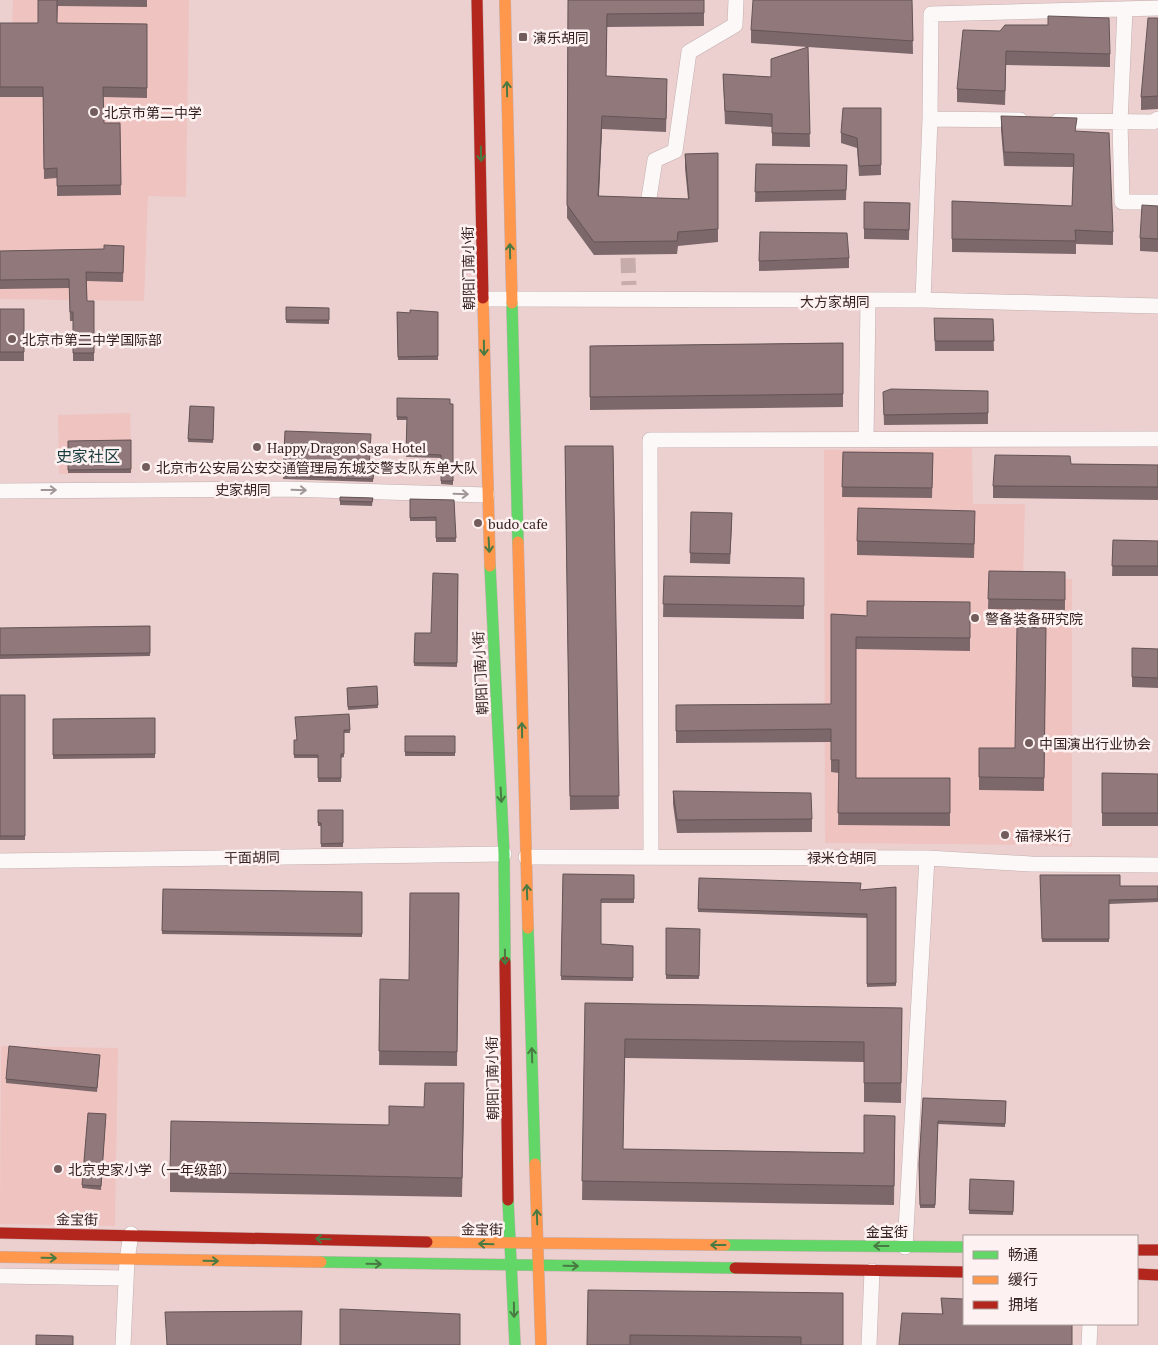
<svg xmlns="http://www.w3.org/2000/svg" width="1158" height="1345" font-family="'PT Serif','Noto Sans SC',serif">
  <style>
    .built { fill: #efc3c0 }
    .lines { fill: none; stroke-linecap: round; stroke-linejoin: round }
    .street-tunnel { stroke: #c6adac; stroke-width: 15; stroke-dasharray: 15 8; stroke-linecap: butt }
    .street-casing { stroke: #c4aeae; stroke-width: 16 }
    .fast-casing { stroke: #c4aeae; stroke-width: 12 }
    .slow-casing { stroke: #c4aeae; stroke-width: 12 }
    .jam-casing { stroke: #c4aeae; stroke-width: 12 }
    .street { stroke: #fcf8f8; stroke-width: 15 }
    .fast { stroke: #63d668; stroke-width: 11 }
    .slow { stroke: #ff974d; stroke-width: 11 }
    .jam { stroke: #b3261e; stroke-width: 11 }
    .wall { fill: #7c676a }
    .shaded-wall { fill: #655456 }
    .building { fill: #90787b; stroke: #655456 }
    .oneway { stroke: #4a7a43 }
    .oneway2 { stroke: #a19696 }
    .poi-dot { fill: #735d5c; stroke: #fdf2f1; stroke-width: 2 }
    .labels { text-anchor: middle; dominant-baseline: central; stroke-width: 5; stroke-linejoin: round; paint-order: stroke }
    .poi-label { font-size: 14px; fill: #321f1e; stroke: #fdf2f1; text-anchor: start }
    .street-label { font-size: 14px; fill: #321f1e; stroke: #fdf2f1 }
    .quarter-label { font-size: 16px; fill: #1b3d40; stroke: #fdf2f1 }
  </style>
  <rect width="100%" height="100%" fill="#ebd0cf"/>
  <path class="built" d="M13,0H189L186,197L148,196L144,301L0,299V28H12Z
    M130,413L132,472L59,474L58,415Z
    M972,448L973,504H1025L1023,578L1072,579V847L1045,845L825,843L824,450Z
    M1,1046L118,1048L115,1226L0,1224Z"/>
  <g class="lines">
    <path class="street-tunnel" d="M627,235L629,285"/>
    <defs>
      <path id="street" d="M1125,9L1120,122L1122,202H1158
        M930,119L1020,120
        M1058,121L1153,122L1158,119
        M649,198L655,160L675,151L689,52L735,25L736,0
        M483,299L923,300L1158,306
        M923,300L930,119L931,14L1158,8
        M866,440L868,301
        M0,491L285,489L487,495
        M526,857L927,858L1031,864L1158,865
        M651,857L650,440L1158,439
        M0,861L504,854
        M905,1247L927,858
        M0,1276L126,1278
        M123,1345L127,1260L131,1234
        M869,1345L872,1271
        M1089,1345L1090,1324"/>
      <path id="fast" d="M512,303L518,542
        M490,566L504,854L505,962
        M528,928L535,1164
        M508,1200L515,1345
        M725,1245L964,1247
        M321,1262L735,1268"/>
      <path id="slow" d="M505,0L512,303
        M483,298L490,566
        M518,542L528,928
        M535,1164L541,1345
        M427,1242L725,1245
        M0,1257L321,1262"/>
      <path id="jam" d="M477,0L483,298
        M505,962L508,1200
        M0,1233L427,1242
        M1137,1250H1158
        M735,1268L964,1272
        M1137,1274L1158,1275"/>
    </defs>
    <use href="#street" class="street-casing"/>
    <use href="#fast" class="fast-casing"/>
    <use href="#slow" class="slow-casing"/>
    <use href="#jam" class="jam-casing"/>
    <use href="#street" class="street"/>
    <use href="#fast" class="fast"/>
    <use href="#slow" class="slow"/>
    <use href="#jam" class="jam"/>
  </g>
  <path class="wall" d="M38,0H147V7L58,6L57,23L147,24V98L103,97L104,123H120L121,195L57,196V178L44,179L43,97H0V23H38Z
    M568,0L704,13V26L607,27L606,76L667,92L666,132L602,129L599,196L688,199L685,168V154L718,153V242L678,246L677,254L594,255L567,218Z
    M912,0L913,54L808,47L810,147L772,146V127L725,124L723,74L771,77L808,47L751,43V30Z
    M1158,18V109L1141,110V97Z
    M1000,31L1110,54V67L1006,65L1005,105L957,102V89Z
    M881,108V175L859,176L857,148L841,143V133Z
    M1001,116L1077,131L1113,232V245L1076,244V254L952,252V201L1072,206L1073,167L1004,166L1001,130Z
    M756,164L847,165L846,200L755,202Z
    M864,202L910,203L909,240L864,239Z
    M1158,206V252L1140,251V238Z
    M124,246L123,282L87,281V301H94V361H73V321H70L69,288L0,289V251L104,249Z
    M849,258V268L759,271V261Z
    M286,307L329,308V324L286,323Z
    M0,309H24V361H0Z
    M397,312L410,313L438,312V360H398Z
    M934,318L993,319L994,351H935Z
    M843,343V407L590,410V346Z
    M988,391V424L884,425L883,392Z
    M397,398L453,404V485L441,484V458L406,457L407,420H397Z
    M190,406L214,407L213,443L188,442Z
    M285,431L369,469H374L373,482L283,479Z
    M131,440V473H68V441Z
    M565,446H613L619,809L570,810Z
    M843,452L933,453L932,498L842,497Z
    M1071,464L1158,465V500L993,498V486Z
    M340,497L373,498L372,506L340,505Z
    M410,499L454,500L456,542H436V521H410Z
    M691,512L732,523L730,564L690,563Z
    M975,524L974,558L857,555V541Z
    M1113,540L1158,541V576H1112Z
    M989,571L1065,572V610L988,609Z
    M458,574L457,667L414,666L415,633H431Z
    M664,576L804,578V619L663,617Z
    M970,602V651L856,649V778H950V826L838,825L839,773L831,772V742L676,743V705L831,704V614L867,616Z
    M150,626V656L0,659V628Z
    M1046,628L1044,791L979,790V748H1015Z
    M1132,648L1158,649V688L1132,687Z
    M377,686L378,708L348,710L347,688Z
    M0,695H25V840H0Z
    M349,714L350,733H344V757L341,758V782H318V758H294V740H296Z
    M155,718V758L53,759V719Z
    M405,736H455V756H405Z
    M1102,773L1158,774V826H1102Z
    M673,791L812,819V832L677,833L673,804Z
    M318,810H343V847H321V826H318Z
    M563,874L634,875V903H601V944L633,946V981L561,980Z
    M1040,875L1120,886H1158V902L1109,904V942H1042Z
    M699,878L860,890L896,887V986L867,987V918L698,912Z
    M163,889L362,892V937L162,934Z
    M459,893L457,1066L379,1065L380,979L409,980Z
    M666,928L700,929L699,979H666Z
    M585,1003L902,1008L901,1103L864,1102V1062L625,1058L623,1149L864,1153L895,1116L894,1205L582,1200Z
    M100,1058L97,1092L6,1083V1079Z
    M923,1098L1006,1101L1005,1127L938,1124L935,1208H920L919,1164Z
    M464,1103L462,1197L170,1192V1172L389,1125L424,1107Z
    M88,1113L106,1114L101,1190L82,1188Z
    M970,1179L1014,1181L1013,1215L969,1214Z
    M588,1290L843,1345H587Z
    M941,1298L964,1324L942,1314Z"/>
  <path class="shaded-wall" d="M602,116V129L598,209V196Z"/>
  <path class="building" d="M38,0H57V23L147,24V88L103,87L104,123H120L121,185L57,186V168L44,169L43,87H0V23H38Z
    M568,0H704V13L607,14L606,76L667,79L666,119L602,116L598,196L689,199L685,154L718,153V229L678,232L677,241L594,242L567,205Z
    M753,0H912L913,41L751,30Z
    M1048,16L1109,18L1110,54L1006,51L1005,91L957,89L963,30L1000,31L1005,25H1048Z
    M1148,18H1158V96L1141,97Z
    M808,47L810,134L772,133V114L725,111L723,74L771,77V59Z
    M843,108H881V165L859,166L857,138L841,133Z
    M1001,116L1077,118L1075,131L1109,133L1113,232L1075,230L1076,241L952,239V201L1072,206L1074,154L1004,152Z
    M756,164L847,165L846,190L755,192Z
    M864,202L910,203L909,230L864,229Z
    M1142,205L1158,206V239L1140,238Z
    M760,232L847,233L849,258L759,261Z
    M104,245L124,246L123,273L86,272L87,301H94V353H73V312H70L69,279L0,280V251L104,249Z
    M286,307L329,308V320H286Z
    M0,309H24V352H0Z
    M410,310L438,312V356L398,357L397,312L410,313Z
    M934,318L993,319L994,341H935Z
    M843,343V394L590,397V346Z
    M891,389L988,391V413L884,415L883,392Z
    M397,398L450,399V404H453V481H441V455L406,453L407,417H397Z
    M190,406L214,407L213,440L188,439Z
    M285,431L371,434L369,469H374L373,479L283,476Z
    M131,440V469L68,470V441Z
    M565,446H613L619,796H570Z
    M843,452L933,453L932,488L842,487Z
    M995,455L1070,456L1071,464L1158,465V487L993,486Z
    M340,497L373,498L372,502L340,501Z
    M410,499L454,500L456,538H436V517L410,518Z
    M858,508L975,511L974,544L857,541Z
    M691,512L732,513L730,554L690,553Z
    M1113,540L1158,541V566H1112Z
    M989,571L1065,572V600L988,599Z
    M433,573L458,574L457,663H414L415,633H431Z
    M664,576L804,578V606L663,604Z
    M867,601L970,602V638L856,637V778H950V813H838L839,760H831V729L676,731V705L831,704V614L867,616Z
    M150,626V653L0,655V628Z
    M1017,627L1046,628L1044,778L979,777V748H1015Z
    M1132,648L1158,649V678L1132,677Z
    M377,686L378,705L348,707L347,688Z
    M0,695H25V836H0Z
    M349,714L350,730H344V754H341V778H318V755H294V740H297L295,717Z
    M155,718V754L53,755V719Z
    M405,736H455V753L405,752Z
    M1102,773L1158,774V813H1102Z
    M673,791L811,793L812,819L677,820Z
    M318,810H343V843L321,844V823H318Z
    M563,874L634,875V899H601V944L633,946V978L561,976Z
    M1040,875H1120V886H1158V899L1109,900V939H1042Z
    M699,878L861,883L860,890L896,887V983L867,984V914L698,909Z
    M163,889L362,892V934L162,931Z
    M410,893H459L457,1052L379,1051L380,979L409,980Z
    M666,928L700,929L699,976L666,975Z
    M585,1003L902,1008L901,1083H864V1042L625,1039L623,1149L864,1153V1115L895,1116L894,1186L582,1181Z
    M9,1046L100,1055L97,1088L6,1079Z
    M425,1083H464L462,1178L170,1172L171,1121L389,1125V1106L424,1107Z
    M923,1098L1006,1101L1005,1124L938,1121L935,1205H920L919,1164Z
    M88,1113L106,1114L101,1186L82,1185Z
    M970,1179L1014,1181L1013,1212L969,1210Z
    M588,1290L843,1293V1345H801V1337L630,1335V1345H587Z
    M941,1298L964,1299V1324H1072V1345H899L902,1313L943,1314Z
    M340,1309L460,1314V1345H340Z
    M302,1311L301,1345H167L165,1312Z
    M36,1335L73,1336V1345H36Z"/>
  <defs><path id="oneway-shaft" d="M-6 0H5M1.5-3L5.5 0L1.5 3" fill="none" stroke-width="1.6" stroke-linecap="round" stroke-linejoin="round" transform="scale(1.25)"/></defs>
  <g class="oneway">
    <use href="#oneway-shaft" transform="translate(507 89) rotate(-91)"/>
    <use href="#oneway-shaft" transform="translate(481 154) rotate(89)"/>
    <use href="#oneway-shaft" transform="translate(510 251) rotate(-91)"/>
    <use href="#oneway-shaft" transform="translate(484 348) rotate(89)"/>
    <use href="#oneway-shaft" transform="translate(489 545) rotate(87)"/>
    <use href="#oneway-shaft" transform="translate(522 730) rotate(-91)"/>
    <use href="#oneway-shaft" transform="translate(501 795) rotate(87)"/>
    <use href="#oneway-shaft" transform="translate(527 892) rotate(-92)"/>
    <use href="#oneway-shaft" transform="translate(505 957) rotate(89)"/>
    <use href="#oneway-shaft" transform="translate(532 1055) rotate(-92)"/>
    <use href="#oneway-shaft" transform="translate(537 1217) rotate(-92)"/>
    <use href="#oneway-shaft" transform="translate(323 1239) rotate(-178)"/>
    <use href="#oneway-shaft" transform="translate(486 1244) rotate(-178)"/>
    <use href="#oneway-shaft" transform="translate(718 1245) rotate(-180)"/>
    <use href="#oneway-shaft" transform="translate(881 1246) rotate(-180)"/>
    <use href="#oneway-shaft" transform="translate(49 1258) rotate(1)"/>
    <use href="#oneway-shaft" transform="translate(211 1261) rotate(1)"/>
    <use href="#oneway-shaft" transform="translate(374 1264) rotate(1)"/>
    <use href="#oneway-shaft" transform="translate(571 1266) rotate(1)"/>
    <use href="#oneway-shaft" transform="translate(514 1310) rotate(89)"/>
  </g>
  <g class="oneway2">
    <use href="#oneway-shaft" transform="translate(49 490)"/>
    <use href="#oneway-shaft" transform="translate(299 490) rotate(2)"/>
    <use href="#oneway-shaft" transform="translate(461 494) rotate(2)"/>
  </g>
  <g class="poi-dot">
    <rect x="518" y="32" width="10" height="10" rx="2.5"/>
    <circle cx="94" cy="112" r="5"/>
    <circle cx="12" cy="339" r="5"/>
    <circle cx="257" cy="447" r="5"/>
    <circle cx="146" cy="467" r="5"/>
    <circle cx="478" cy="523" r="5"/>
    <circle cx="975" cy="618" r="5"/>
    <circle cx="1029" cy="743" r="5"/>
    <circle cx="1005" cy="835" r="5"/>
    <circle cx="58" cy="1169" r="5"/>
  </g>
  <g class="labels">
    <g class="poi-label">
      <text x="533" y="37">演乐胡同</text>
      <text x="104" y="112">北京市第二中学</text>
      <text x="22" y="339">北京市第二中学国际部</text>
      <text x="267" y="447">Happy Dragon Saga Hotel</text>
      <text x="156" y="467">北京市公安局公安交通管理局东城交警支队东单大队</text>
      <text x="488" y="523">budo cafe</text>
      <text x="985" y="618">警备装备研究院</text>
      <text x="1039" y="743">中国演出行业协会</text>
      <text x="1015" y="835">福禄米行</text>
      <text x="68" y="1169">北京史家小学（一年级部）</text>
    </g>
    <g class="street-label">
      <text transform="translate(468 268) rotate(-91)">朝阳门南小街</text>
      <text x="835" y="301">大方家胡同</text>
      <text x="243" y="489">史家胡同</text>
      <text transform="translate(480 673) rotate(-93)">朝阳门南小街</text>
      <text transform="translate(252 857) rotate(-1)">干面胡同</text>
      <text x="842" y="857">禄米仓胡同</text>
      <text transform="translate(492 1078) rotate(-91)">朝阳门南小街</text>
      <text transform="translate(77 1219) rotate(1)">金宝街</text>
      <text transform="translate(482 1229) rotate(1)">金宝街</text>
      <text x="887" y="1231">金宝街</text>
    </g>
    <g class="quarter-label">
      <text x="88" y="456">史家社区</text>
    </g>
  </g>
  <rect x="963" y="1235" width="175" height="90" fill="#fdf2f1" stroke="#ac9e9d"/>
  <rect x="973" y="1251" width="25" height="8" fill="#63d668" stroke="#ac9e9d"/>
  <text x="1008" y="1260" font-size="15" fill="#321f1e">畅通</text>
  <rect x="973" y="1276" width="25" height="8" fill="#ff974d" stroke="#ac9e9d"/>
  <text x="1008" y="1285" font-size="15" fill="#321f1e">缓行</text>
  <rect x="973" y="1301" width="25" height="8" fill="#b3261e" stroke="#ac9e9d"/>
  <text x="1008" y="1310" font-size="15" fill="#321f1e">拥堵</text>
</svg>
